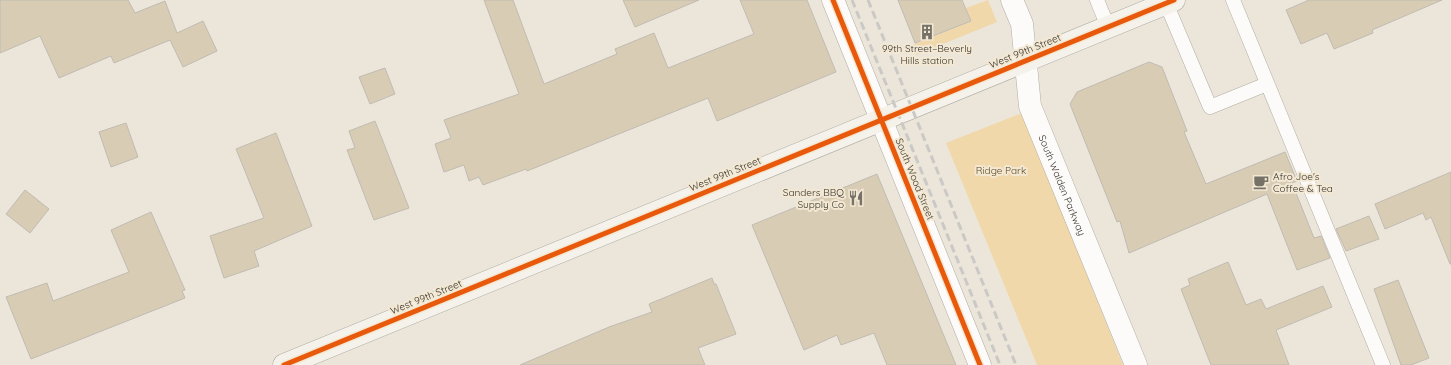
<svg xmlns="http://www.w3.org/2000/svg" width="1451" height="365" font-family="Quicksand,sans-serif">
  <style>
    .green { fill: #f0d8aa }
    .building { fill: #d8ccb5; stroke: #c0bbb2 }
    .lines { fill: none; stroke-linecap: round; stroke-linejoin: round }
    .lane-casing { stroke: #b1aca3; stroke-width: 15 }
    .street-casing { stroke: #b1aca3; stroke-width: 23 }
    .secondary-casing { stroke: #b1aca3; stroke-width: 23 }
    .lane { stroke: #fcfbf9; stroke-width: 14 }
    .street { stroke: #fcfbf9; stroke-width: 22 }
    .secondary { stroke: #f5f2eb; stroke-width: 22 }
    .rail { stroke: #cbc9c6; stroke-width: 3; stroke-dasharray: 8 4; stroke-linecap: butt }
    .cycleway-casing { stroke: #f3e8d3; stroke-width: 8 }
    .cycleway { stroke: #e8590c; stroke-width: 5 }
    .labels { text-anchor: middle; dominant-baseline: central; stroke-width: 4; stroke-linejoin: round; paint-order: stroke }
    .poi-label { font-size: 10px; fill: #37332b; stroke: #f3e8d3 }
    .street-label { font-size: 10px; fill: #37332b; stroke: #f3e8d3 }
    .park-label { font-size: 10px; fill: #5e4b25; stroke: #f3e8d3 }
  </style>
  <rect width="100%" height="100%" fill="#ece6da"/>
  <path class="green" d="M988,0L997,22L916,55L912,45L971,21L966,8Z
    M1022,113L1123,365H1037L946,143Z"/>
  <path class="building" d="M0,0H128L135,13L165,1L177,33L203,21L217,51L183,67L170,40L114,63L111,56L59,78L40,36L0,53Z
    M484,0H513L544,84L617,54L615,49L654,33L668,68L754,34L740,0H807L836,72L717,121L708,98L527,171L526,169L483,185L479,177L469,181L464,165L444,172L435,144L451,138L444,120L519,94Z
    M623,0H699L635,27Z
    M898,0H962L971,21L915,43Z
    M1309,0H1442L1372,30L1373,33L1334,49L1327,33L1301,44L1286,10Z
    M1149,62L1162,67L1187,131L1184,132L1206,184L1285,152L1297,181L1292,183L1314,238L1321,236L1330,258L1297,270L1267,194L1129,253L1120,221L1117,222L1070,104L1077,92Z
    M385,68L395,94L370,104L359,77Z
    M375,121L409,208L374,220L347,150L355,148L349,131Z
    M126,123L138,157L111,167L99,132Z
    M276,133L312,226L254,251L259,266L224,278L210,236L264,218L236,149Z
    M1451,172V264H1450L1431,217L1426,220L1423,213L1385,229L1375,204Z
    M877,174L956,365H887L874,333L841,345L837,335L804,350L752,225Z
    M25,190L49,209L30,233L6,214Z
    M151,212L185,290L182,291L185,298L31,359L6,297L47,283L53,301L129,272L111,230Z
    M1369,216L1379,239L1346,251L1336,229Z
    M1228,262L1246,305L1261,299L1266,309L1323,286L1332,307L1276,330L1289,365H1211L1181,289L1190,285L1188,279Z
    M712,278L714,284H716L736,334L698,348L705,365H520L609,327L652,312L649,304Z
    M1398,280L1429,358L1411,365H1401L1374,289Z"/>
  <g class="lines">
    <defs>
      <path id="lane" d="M1097,0L1108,27
        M1233,0L1383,365
        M1166,3L1210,107L1267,84"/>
      <g id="street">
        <path d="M833,0L980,365"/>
        <path id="s1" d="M1012,0L1022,24L1030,106L1136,365"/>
      </g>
      <path id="secondary" d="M284,365L1174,0"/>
    </defs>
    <use href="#lane" class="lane-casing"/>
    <use href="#street" class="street-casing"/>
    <use href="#secondary" class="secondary-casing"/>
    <use href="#lane" class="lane"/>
    <use href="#street" class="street"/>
    <use href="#secondary" class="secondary"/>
    <path class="rail" d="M852,0L1000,365
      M868,0L1016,365"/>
    <defs>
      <path id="cycleway" d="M833,0L980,365
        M284,365L1174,0"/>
    </defs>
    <use href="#cycleway" class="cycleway-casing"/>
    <use href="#cycleway" class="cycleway"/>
  </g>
  <defs>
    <symbol id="building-bare" viewBox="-9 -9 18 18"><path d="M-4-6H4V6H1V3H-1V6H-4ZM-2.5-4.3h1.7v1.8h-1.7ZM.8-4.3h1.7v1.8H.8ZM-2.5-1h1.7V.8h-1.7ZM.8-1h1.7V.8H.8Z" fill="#767268" stroke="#f3e8d3" stroke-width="2.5" paint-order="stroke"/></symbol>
    <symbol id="cafe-bare" viewBox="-9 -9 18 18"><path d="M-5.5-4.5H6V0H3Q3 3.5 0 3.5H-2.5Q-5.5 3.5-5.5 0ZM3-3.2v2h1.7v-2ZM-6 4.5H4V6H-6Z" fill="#767268" stroke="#f3e8d3" stroke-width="2.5" paint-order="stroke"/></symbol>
    <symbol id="restaurant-bare" viewBox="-9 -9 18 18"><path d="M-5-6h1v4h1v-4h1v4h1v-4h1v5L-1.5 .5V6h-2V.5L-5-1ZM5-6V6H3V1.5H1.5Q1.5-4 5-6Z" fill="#767268" stroke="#f3e8d3" stroke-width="2.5" paint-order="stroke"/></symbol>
  </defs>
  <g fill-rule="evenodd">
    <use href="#building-bare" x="916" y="21" width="22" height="22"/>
    <use href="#cafe-bare" x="1250" y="171" width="22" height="22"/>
    <use href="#restaurant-bare" x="845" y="187" width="22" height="22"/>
  </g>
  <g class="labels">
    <g class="poi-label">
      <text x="927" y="48">99th Street–Beverly<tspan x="927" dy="12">Hills station</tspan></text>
      <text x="1273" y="176" text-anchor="start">Afro Joe's<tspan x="1273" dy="12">Coffee &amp; Tea</tspan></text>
      <text x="844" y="192" text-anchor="end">Sanders BBQ<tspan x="844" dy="12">Supply Co</tspan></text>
    </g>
    <g class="street-label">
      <text transform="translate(1025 51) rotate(-22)">West 99th Street</text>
      <text transform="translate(725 174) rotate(-22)">West 99th Street</text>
      <text transform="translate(915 179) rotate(68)">South Wood Street</text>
      <text stroke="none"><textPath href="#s1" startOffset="194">South Walden Parkway</textPath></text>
      <text transform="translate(426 297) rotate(-22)">West 99th Street</text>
    </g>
    <g class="park-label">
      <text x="1001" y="170">Ridge Park</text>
    </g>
  </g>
</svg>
